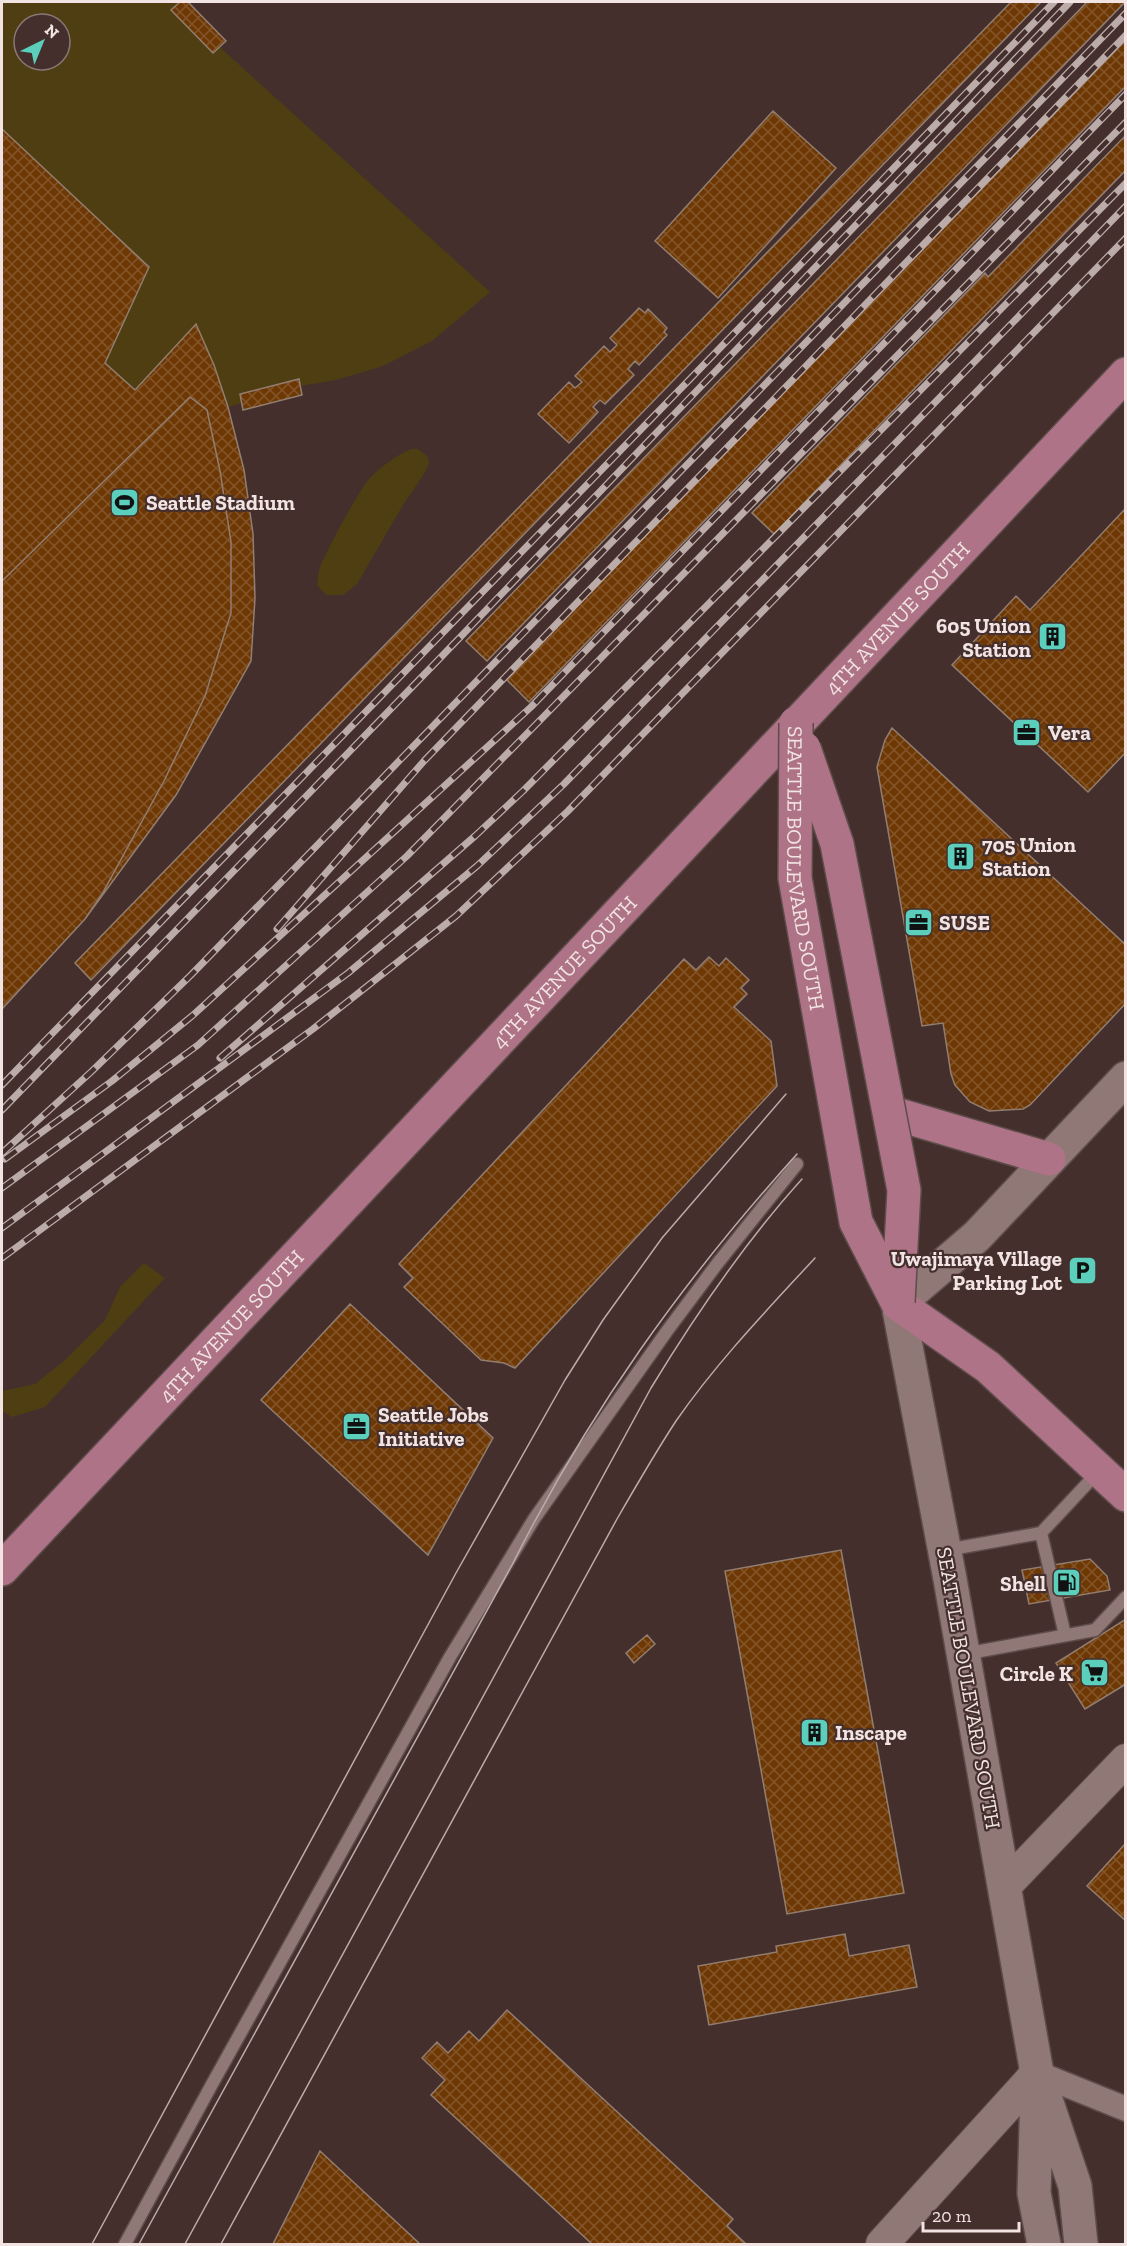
<svg xmlns="http://www.w3.org/2000/svg" width="1127" height="2246" font-family="'Zilla Slab',serif">
  <style>
    .green { fill: #4f3e12; fill-rule: evenodd }
    .building { fill: url(#building-cross-hatch); stroke: #927e71; stroke-width: 1.5 }
    .lines { fill: none; stroke-linecap: round; stroke-linejoin: round }
    .service-casing { stroke: #5e4c4b; stroke-width: 15 }
    .minor-casing { stroke: #5e4c4b; stroke-width: 27 }
    .tertiary-casing { stroke: #5e4c4b; stroke-width: 34 }
    .secondary-casing { stroke: #5e4c4b; stroke-width: 36 }
    .primary-casing { stroke: #5e4c4b; stroke-width: 36 }
    .service { stroke: #907876; stroke-width: 12 }
    .minor { stroke: #907876; stroke-width: 24 }
    .tertiary { stroke: #907876; stroke-width: 32 }
    .secondary { stroke: #907876; stroke-width: 33 }
    .primary { stroke: #ae7387; stroke-width: 33 }
    .tram { stroke: #bbacaa; stroke-width: 1.5 }
    .rail-casing { stroke: #bbacaa; stroke-width: 7 }
    .rail { stroke: #442f2d; stroke-width: 4.5; stroke-dasharray: 14; stroke-linecap: butt }
    .primary-bridge-casing { stroke: #5e4c4b; stroke-width: 36; stroke-linecap: butt }
    .primary-bridge { stroke: #ae7387; stroke-width: 33 }
    .labels { text-anchor: middle; dominant-baseline: central; stroke-width: 4.5; stroke-linejoin: round; paint-order: stroke }
    .poi-label { font-size: 21px; font-weight: bold; fill: #f1e4e2; stroke: #442f2d; text-anchor: start }
    .street-label { font-size: 21px; fill: #f1e4e2; stroke: #442f2d }
  </style>
  <defs>
    <pattern id="building-cross-hatch" width="8" height="8" patternUnits="userSpaceOnUse" patternTransform="scale(1.5)"><rect width="8" height="8" fill="#6e3805"/><path d="M0 0l8 8M0 8l8-8" fill="none" stroke="#835529"/></pattern>
  </defs>
  <rect width="100%" height="100%" fill="#442f2d"/>
  <path class="green" d="M2,2H177L224,51L490,292L432,341L383,366L336,380L300,386L228,407L244,470L253,534L255,598L251,661L176,795L85,919L2,1009ZM24,24H60V60H24Z
    M411,449H418L428,457L429,464L424,474L403,505L357,584L343,595H326L317,585C318,581 318,576 319,571C322,558 360,488 370,478C381,466 396,456 411,449Z
    M144,1263L165,1278L45,1407L12,1417L2,1411V1391L35,1384L65,1360L105,1320L120,1287Z"/>
  <path class="building" d="M180,2H188L226,41L213,53L171,10Z
    M1011,2H1041L91,980L75,963Z
    M1087,2H1125L487,661L466,641Z
    M1126,40V86L529,702L506,679Z
    M773,111L836,168L718,298L655,241Z
    M2,129L149,267L105,363L135,390L196,324L214,365L228,407L244,470L253,534L255,598L251,661L176,795L85,919L2,1009Z
    M1126,135V170L774,534L752,513L985,273L988,277Z
    M639,308L645,313L648,309L667,328L664,332L667,335L639,365L635,361L628,369L634,375L605,404L600,400L593,407L598,412L569,443L538,414L569,382L575,388L582,382L575,376L604,346L610,352L617,345L610,338Z
    M299,379L302,395L243,410L240,394Z
    M190,397L207,410L220,471L231,542V613L205,696L164,781L102,894L85,919L2,1009V581Z
    M1126,508V752L1088,792L952,665L1016,596L1030,610Z
    M892,728L1126,945V1003L1030,1105L1023,1109L989,1111L970,1102L955,1085L951,1074L943,1023L922,1026L877,767L885,740Z
    M709,957L719,966L726,958L749,980L741,988L747,994L734,1007L771,1041L777,1086L515,1368L504,1363L481,1360L404,1287L413,1278L399,1264L684,959L696,970Z
    M350,1304L493,1438L428,1555L261,1400Z
    M841,1550L904,1893L787,1914L725,1571Z
    M1090,1559L1107,1576L1110,1590L1029,1604L1022,1570Z
    M1126,1619V1684L1085,1709L1056,1663Z
    M647,1635L655,1644L634,1663L626,1653Z
    M1126,1843V1921L1087,1886Z
    M845,1934L849,1956L909,1945L917,1987L709,2025L698,1966L777,1952L776,1946Z
    M507,2010L733,2219L727,2226L746,2244H592L431,2095L445,2080L422,2058L437,2042L448,2053L469,2031L479,2041Z
    M320,2151L335,2165L420,2244H273Z"/>
  <g class="lines">
    <defs>
      <path id="service" d="M1041,1533L1065,1635
        M946,1550L1041,1533L1098,1472
        M964,1654L1095,1630L1126,1597
        M125,2244L211,2086L450,1657L534,1519L667,1331L717,1264L797,1164"/>
      <path id="minor" d="M1037,2073L1126,2109"/>
      <path id="tertiary" d="M1005,1886L1126,1760
        M882,2244L1037,2073"/>
      <path id="secondary" d="M1037,2095L1034,2193L1044,2244
        M1081,2244L1075,2186L1037,2073L950,1579L898,1304L977,1236L1126,1078"/>
      <g id="primary">
        <path d="M889,1112L1049,1159"/>
        <path d="M898,1304L988,1367L1126,1495"/>
        <path id="s1" d="M2,1569L1126,374"/>
      </g>
    </defs>
    <use href="#service" class="service-casing"/>
    <use href="#minor" class="minor-casing"/>
    <use href="#tertiary" class="tertiary-casing"/>
    <use href="#secondary" class="secondary-casing"/>
    <use href="#primary" class="primary-casing"/>
    <use href="#service" class="service"/>
    <use href="#minor" class="minor"/>
    <use href="#tertiary" class="tertiary"/>
    <use href="#secondary" class="secondary"/>
    <use href="#primary" class="primary"/>
    <path class="tram" d="M92,2244L456,1573L565,1380L603,1320L662,1238L786,1094
      M139,2244L512,1565C590,1410 681,1283 797,1154
      M185,2244L651,1388C696,1314 744,1243 802,1179
      M221,2244L617,1519C636,1486 655,1453 676,1421C717,1362 767,1310 815,1258"/>
    <defs>
      <path id="rail" d="M277,929L424,761L1126,35
        M220,1058L475,836L523,791L1126,183
        M2,1085L691,378L1054,2
        M2,1110L444,654L1070,2
        M2,1153L91,1072L191,975L1126,13
        M5,1159L112,1081L192,1016L531,707L1126,94
        M2,1188L198,1045L407,856L1126,122
        M2,1228L348,973L477,866L564,784L1126,206
        M2,1258L313,1029L456,916L568,811L1126,238"/>
    </defs>
    <use href="#rail" class="rail-casing"/>
    <use href="#rail" class="rail"/>
    <defs>
      <g id="primary-bridge">
        <path id="s2" d="M796,723L795,878L856,1222L898,1304"/>
        <path d="M804,748L837,844L904,1190L898,1302"/>
      </g>
    </defs>
    <use href="#primary-bridge" class="primary-bridge-casing"/>
    <use href="#primary-bridge" class="primary-bridge"/>
  </g>
  <defs>
    <symbol id="stadium-square" viewBox="-11 -11 22 22"><rect x="-9" y="-9" width="18" height="18" rx="4" fill="#5bcebc" stroke="#442f2d"/><path d="M0-5a6.5 5 0 1 0 0 10a6.5 5 0 1 0 0-10ZM-3.5-1.8h7v3.6h-7Z" fill="#111"/></symbol>
    <symbol id="building-square" viewBox="-11 -11 22 22"><rect x="-9" y="-9" width="18" height="18" rx="4" fill="#5bcebc" stroke="#442f2d"/><path d="M-4-6H4V6H1V3H-1V6H-4ZM-2.5-4.3h1.7v1.8h-1.7ZM.8-4.3h1.7v1.8H.8ZM-2.5-1h1.7V.8h-1.7ZM.8-1h1.7V.8H.8Z" fill="#111"/></symbol>
    <symbol id="office-square" viewBox="-11 -11 22 22"><rect x="-9" y="-9" width="18" height="18" rx="4" fill="#5bcebc" stroke="#442f2d"/><path d="M-6-3h4V-5.5h4V-3h4V5H-6ZM-1-4.5V-3h2v-1.5ZM-6 0V1H6V0Z" fill="#111"/></symbol>
    <symbol id="parking-square" viewBox="-11 -11 22 22"><rect x="-9" y="-9" width="18" height="18" rx="4" fill="#5bcebc" stroke="#442f2d"/><path d="M-3.5-5.5H1a3.5 3.5 0 0 1 0 7H-1V5.5H-3.5ZM-1-3.4V-.6H.8a1.4 1.4 0 0 0 0-2.8Z" fill="#111"/></symbol>
    <symbol id="fuel-square" viewBox="-11 -11 22 22"><rect x="-9" y="-9" width="18" height="18" rx="4" fill="#5bcebc" stroke="#442f2d"/><path d="M-5.5-6h7V0h2V4h1.3V-2.5L3-4.5l.8-.8L6-3V5H2.5V1h-1V6h-7ZM-4.2-4.7v3.2H.2V-4.7Z" fill="#111"/></symbol>
    <symbol id="supermarket-square" viewBox="-11 -11 22 22"><rect x="-9" y="-9" width="18" height="18" rx="4" fill="#5bcebc" stroke="#442f2d"/><path d="M-6-5.5h2.5l.6 2H6L4.5 2H-2.5L-4.4-4H-6ZM-1.5 3.2a1.3 1.3 0 1 0 .1 0ZM3 3.2a1.3 1.3 0 1 0 .1 0Z" fill="#111"/></symbol>
  </defs>
  <g fill-rule="evenodd">
    <use href="#stadium-square" x="108" y="486" width="33" height="33"/>
    <use href="#building-square" x="1036" y="620" width="33" height="33"/>
    <use href="#office-square" x="1010" y="716" width="33" height="33"/>
    <use href="#building-square" x="944" y="840" width="33" height="33"/>
    <use href="#office-square" x="902" y="906" width="33" height="33"/>
    <use href="#parking-square" x="1066" y="1254" width="33" height="33"/>
    <use href="#office-square" x="340" y="1410" width="33" height="33"/>
    <use href="#fuel-square" x="1050" y="1566" width="33" height="33"/>
    <use href="#supermarket-square" x="1078" y="1656" width="33" height="33"/>
    <use href="#building-square" x="798" y="1716" width="33" height="33"/>
  </g>
  <g class="labels">
    <g class="poi-label">
      <text x="146" y="502">Seattle Stadium</text>
      <text x="1031" y="625" text-anchor="end">605 Union<tspan x="1031" dy="24">Station</tspan></text>
      <text x="1048" y="732">Vera</text>
      <text x="982" y="844">705 Union<tspan x="982" dy="24">Station</tspan></text>
      <text x="939" y="922">SUSE</text>
      <text x="1062" y="1258" text-anchor="end">Uwajimaya Village<tspan x="1062" dy="24">Parking Lot</tspan></text>
      <text x="378" y="1414">Seattle Jobs<tspan x="378" dy="24">Initiative</tspan></text>
      <text x="1046" y="1583" text-anchor="end">Shell</text>
      <text x="1073" y="1673" text-anchor="end">Circle K</text>
      <text x="835" y="1732">Inscape</text>
    </g>
    <g class="street-label">
      <text stroke="none"><textPath href="#s1" startOffset="1306">4TH AVENUE SOUTH</textPath></text>
      <text stroke="none"><textPath href="#s2" startOffset="146">SEATTLE BOULEVARD SOUTH</textPath></text>
      <text stroke="none"><textPath href="#s1" startOffset="820">4TH AVENUE SOUTH</textPath></text>
      <text stroke="none"><textPath href="#s1" startOffset="334">4TH AVENUE SOUTH</textPath></text>
      <text transform="translate(969 1688) rotate(80)">SEATTLE BOULEVARD SOUTH</text>
    </g>
  </g>
  <rect width="1127" height="2246" fill="none" stroke="#f1e4e2" stroke-width="6"/>
  <g transform="translate(42 42) rotate(43)"><circle r="28" fill="#442f2d" stroke="#897775" stroke-width="1.5"/>
  <path d="M0-4.5L10 22L0 15L-10 22Z" fill="#5bcebc"/>
  <text y="-9" font-size="16" font-weight="bold" text-anchor="middle" fill="#f1e4e2">N</text>
  </g>
  <path d="M923 2222v9h96v-9" fill="none" stroke="#f1e4e2" stroke-width="3"/>
  <text x="932" y="2222" font-size="18" fill="#f1e4e2" stroke="#442f2d" stroke-width="4.5" paint-order="stroke">20 m</text>
</svg>
